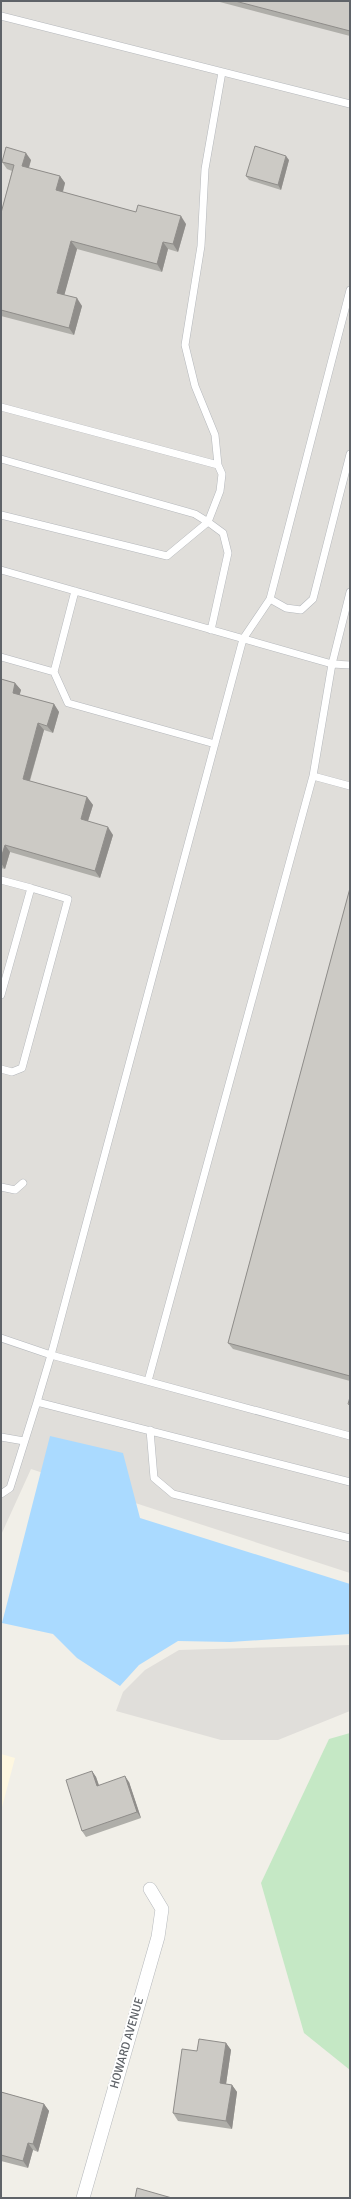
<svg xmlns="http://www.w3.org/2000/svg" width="351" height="2199" font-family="Signika,sans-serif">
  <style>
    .commercial { fill: #fef7e0 }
    .industrial { fill: #e0deda }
    .green { fill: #c5e8c5 }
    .water { fill: #aadaff }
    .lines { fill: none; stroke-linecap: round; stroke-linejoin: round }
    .lane-casing { stroke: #b5b8bc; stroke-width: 8 }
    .street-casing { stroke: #b5b8bc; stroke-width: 14 }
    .lane { stroke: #fff; stroke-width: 7 }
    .street { stroke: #fff; stroke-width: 13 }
    .wall { fill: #afaea9 }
    .shaded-wall { fill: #8f8d8a }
    .building { fill: #cccac5; stroke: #8f8d8a }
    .labels { text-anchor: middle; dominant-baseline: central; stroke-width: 4; stroke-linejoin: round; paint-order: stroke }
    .street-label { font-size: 12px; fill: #5f6368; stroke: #fff }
  </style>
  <rect width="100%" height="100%" fill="#f1efe8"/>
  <path class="commercial" d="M1,1754L15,1758L1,1811Z"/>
  <path class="industrial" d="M1,1H350V1573L31,1469L1,1535Z
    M350,1645V1711L278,1740H221L116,1711L123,1692L145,1670L179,1650Z"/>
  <path class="green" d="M350,1733V2070L304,2033L261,1883L329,1739Z"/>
  <path class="water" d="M50,1436L123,1453L140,1518L350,1584V1634L230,1642L178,1641L139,1665L120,1686L77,1658L53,1634L2,1623Z"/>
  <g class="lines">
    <defs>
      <path id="lane" d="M1,16L350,104
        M350,290L270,599L243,639L51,1355L350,1436
        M1,407L218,465
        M1,459L195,514L208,522L167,556L1,515
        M1,570L332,664L313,776
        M350,592L332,664L350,665
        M270,599L286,608L301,610L313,599L350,454
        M211,630L228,553L223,533L208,522L220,491L222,474L218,465L215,435L195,386L185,345L201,246L205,169L222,72
        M1,657L54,672L68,703L215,744
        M54,672L75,591
        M1,880L31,888
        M1,995L31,888L68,899L22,1068L12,1072L1,1069
        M1,1187L15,1190L23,1183
        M1,1338L51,1355L37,1402
        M148,1381L313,776L350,786
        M150,1430L154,1478L173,1494L350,1538
        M1,1437L24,1441
        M1,1494L10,1488L37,1402L350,1482"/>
      <path id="street" d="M83,2198L158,1937L162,1909L150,1889"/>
    </defs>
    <use href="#lane" class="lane-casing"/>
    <use href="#street" class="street-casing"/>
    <use href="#lane" class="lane"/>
    <use href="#street" class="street"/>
  </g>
  <path class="wall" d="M216,1H350V36Z
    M31,160L29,168L60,176L65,183L63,192L136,212L186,224L178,252L168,249L162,272L77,249L64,295L82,306L74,335L1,316V213L12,171L7,169L2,162Z
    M289,160L281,190L249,180L246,176Z
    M1,679L15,683L21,690L19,695L54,704L59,712L53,733L44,730L30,781L87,797L93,805L88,821L113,835L100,878L10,852L5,869L1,868Z
    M350,888V1381L233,1349L228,1343Z
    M92,1771L96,1777L99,1785L129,1782L141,1818L86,1837L82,1831Z
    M226,2043L231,2050L226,2084L232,2085L237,2092L232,2129L178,2121L173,2113L197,2051Z
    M1,2092L44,2104L49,2111L38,2152L33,2150L28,2168L1,2161Z"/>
  <path class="shaded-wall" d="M26,153L31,160L27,173L22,166Z
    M286,156L289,160L281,190L278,185Z
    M60,176L65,183L61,198L56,190Z
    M181,216L186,224L178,252L173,244Z
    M71,241L77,249L63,300L57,293Z
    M163,242L168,249L162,272L157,264Z
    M77,298L82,306L74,335L69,328Z
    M15,683L21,690L18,701L13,693Z
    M54,704L59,712L53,733L47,726Z
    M38,723L44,730L28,786L23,779Z
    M87,797L93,805L86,827L81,819Z
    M108,827L113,835L100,878L95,871Z
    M5,845L10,852L5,869L1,863V858Z
    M92,1771L96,1777L101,1792L97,1786Z
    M125,1776L129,1782L141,1818L137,1812Z
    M226,2043L231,2050L225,2091L220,2083Z
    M232,2085L237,2092L232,2129L226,2121Z
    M44,2104L49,2111L38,2152L33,2144Z
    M28,2143L33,2150L28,2168L23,2161Z"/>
  <path class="building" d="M235,1H350V31Z
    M255,146L286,156L278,185L246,176Z
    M6,147L26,153L22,166L60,176L56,190L136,212L138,205L181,216L173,244L163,242L157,264L71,241L57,293L77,298L69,328L1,310V213L14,165L2,162Z
    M1,679L15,683L13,693L54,704L47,726L38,723L23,779L87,797L81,819L108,827L95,871L5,845L1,858Z
    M350,888V1376L228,1343Z
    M350,1397V1405L348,1404Z
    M92,1771L97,1786L125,1776L137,1812L82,1831L66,1780Z
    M199,2039L226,2043L220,2083L232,2085L226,2121L173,2113L182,2049L197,2051Z
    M1,2092L44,2104L33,2144L28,2143L23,2161L1,2155Z
    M137,2188L172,2198H135Z"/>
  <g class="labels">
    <g class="street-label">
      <text transform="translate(127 2043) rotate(-74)">HOWARD AVENUE</text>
    </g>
  </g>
  <rect width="351" height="2199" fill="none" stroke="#5f6368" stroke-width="4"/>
</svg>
